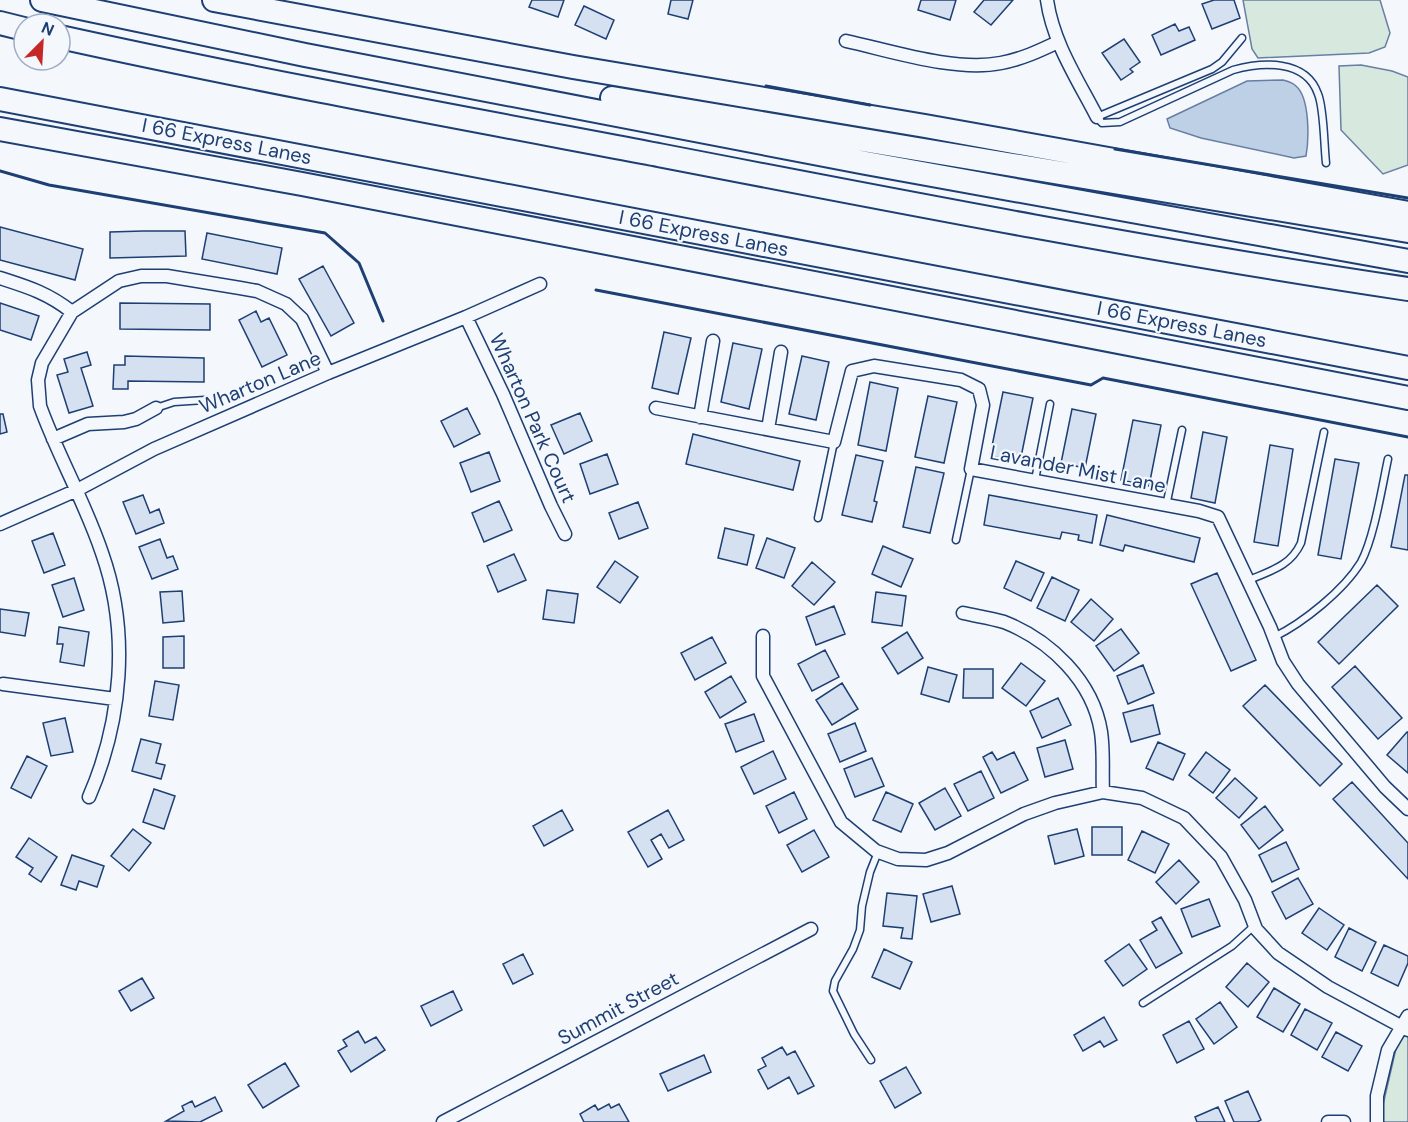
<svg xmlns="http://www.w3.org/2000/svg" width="1408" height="1122" font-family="'DM Sans',sans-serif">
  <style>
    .green { fill: #d7e8df; stroke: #687fa3; stroke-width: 1.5 }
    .water { fill: #bed0e5; stroke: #687fa3; stroke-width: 1.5 }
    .building { fill: #d5e0f0; stroke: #1d3f73; stroke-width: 1.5 }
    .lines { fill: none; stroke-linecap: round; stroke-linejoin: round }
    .lane-casing { stroke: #1d3f73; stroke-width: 9 }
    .street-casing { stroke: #1d3f73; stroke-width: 15 }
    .highway-casing { stroke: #1d3f73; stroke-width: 26 }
    .lane { stroke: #f4f7fb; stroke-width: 6 }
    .street { stroke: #f4f7fb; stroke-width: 12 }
    .highway { stroke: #f4f7fb; stroke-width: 22 }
    .wall { stroke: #1d3f73; stroke-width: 3 }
    .labels { text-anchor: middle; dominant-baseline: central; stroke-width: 4.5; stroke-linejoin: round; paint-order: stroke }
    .street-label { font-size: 20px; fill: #1d3f73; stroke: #f4f7fb }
  </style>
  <rect width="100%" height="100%" fill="#f4f7fb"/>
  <path class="green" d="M1243,0H1380L1390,33L1385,47L1369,53L1258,58L1252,49Z
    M1361,65L1392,71L1408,77V165L1383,174L1341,130L1339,66Z
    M1401,1027L1408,1030V1122H1379Z"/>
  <path class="water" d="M1283,80C1287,81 1293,83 1296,86C1310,98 1309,139 1306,156L1294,158L1201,138L1170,128L1167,119L1247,81Z"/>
  <path class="building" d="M532,0H564L558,17L529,7Z
    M671,0H693L688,19L668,14Z
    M921,0H956L950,20L918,10Z
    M984,0H1013L991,25L974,12Z
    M1214,0H1234L1240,18L1212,29L1202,4Z
    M584,6L614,20L606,39L575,25Z
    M1175,24L1179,31L1189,27L1195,40L1161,55L1152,35Z
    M1124,39L1140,62L1130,69L1133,72L1121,80L1102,53Z
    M0,227L83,249L75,280L0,260Z
    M143,231H185L186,256L110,258V232Z
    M207,233L282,248L277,274L202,259Z
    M323,266L354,323L331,336L299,279Z
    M0,303L39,316L31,340L0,330Z
    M120,303L210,304V330L120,329Z
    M256,311L261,322L269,318L287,355L262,367L239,320Z
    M664,332L691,338L678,394L652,388Z
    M733,343L762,349L749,409L721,402Z
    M87,352L91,365L81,368L93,406L69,413L57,375L68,372L64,359Z
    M125,356L204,358V382L128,381V389H113L114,365H125Z
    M802,356L829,362L816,420L789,414Z
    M870,382L898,388L886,451L858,445Z
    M1003,392L1033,398L1020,462L990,456Z
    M928,396L957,402L944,463L915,457Z
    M467,408L480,434L454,447L441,421Z
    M1072,409L1096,414L1085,468L1061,463Z
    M580,413L592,441L564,454L551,425Z
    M0,414H3L7,432L0,434Z
    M1133,420L1161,425L1149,486L1121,480Z
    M1203,432L1227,437L1215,503L1191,498Z
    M693,434L800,461L793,490L686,464Z
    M1270,445L1293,449L1278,546L1254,542Z
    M489,452L500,481L471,492L460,463Z
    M607,454L618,484L590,494L580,464Z
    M856,455L883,461L874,501L877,502L872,522L842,515Z
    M1335,459L1359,463L1341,559L1318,555Z
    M916,467L944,473L930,533L903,527Z
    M1405,475H1408V550L1391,547Z
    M143,495L150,513L159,509L164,523L136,534L123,502Z
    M989,495L1097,515L1092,543L1078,540L1079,535L1062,532L1060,539L984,525Z
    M499,501L512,530L484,542L472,513Z
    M638,502L648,528L619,539L609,513Z
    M1107,515L1200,538L1194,562L1125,545L1123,551L1100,545Z
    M725,528L754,535L747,565L718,558Z
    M53,533L65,565L44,573L32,541Z
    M767,538L795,548L784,578L756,568Z
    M160,539L167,558L173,556L178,569L152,579L139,547Z
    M883,546L913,559L901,587L872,574Z
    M514,554L526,580L498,592L487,566Z
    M615,561L638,577L620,603L597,587Z
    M1016,561L1044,573L1031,601L1004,588Z
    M812,562L835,582L814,605L792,586Z
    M1217,573L1256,660L1231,671L1191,584Z
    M1052,577L1079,590L1065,621L1037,608Z
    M74,578L84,610L63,617L52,585Z
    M1377,585L1398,606L1339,664L1318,642Z
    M547,590L578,594L574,623L543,619Z
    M182,591L184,621L163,623L160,592Z
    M876,592L906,596L902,626L872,622Z
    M1091,599L1113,619L1094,641L1071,622Z
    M834,606L845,634L816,645L806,617Z
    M0,609L29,613L25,636L0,632Z
    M59,627L89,632L84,666L60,662L63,644H57Z
    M1121,629L1139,653L1114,671L1096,646Z
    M907,632L923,658L898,674L882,648Z
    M184,636V668H163V637Z
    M712,637L726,663L695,680L681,653Z
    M825,650L839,677L812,691L798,664Z
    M1021,663L1045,681L1026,706L1002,688Z
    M1143,665L1154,693L1128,704L1117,676Z
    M1355,666L1402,718L1378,739L1332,687Z
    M928,667L957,675L949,702L921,694Z
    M964,669H993V698H963Z
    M731,676L746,702L720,718L705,692Z
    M155,681L179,685L173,720L149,716Z
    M842,683L858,709L832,725L816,700Z
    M1265,685L1342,764L1320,786L1243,706Z
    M1058,698L1071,725L1042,738L1030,711Z
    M1153,705L1160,734L1131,742L1123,713Z
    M754,714L764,741L736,752L725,724Z
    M65,718L73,752L51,756L43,723Z
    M855,723L866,751L840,762L828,734Z
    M1407,732H1408V773L1387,755Z
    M141,739L161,744L156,763L165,765L161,779L132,771Z
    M1065,740L1073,769L1045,777L1037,748Z
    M1158,742L1185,754L1173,780L1146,768Z
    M773,751L786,779L754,794L741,767Z
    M992,752L997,760L1014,752L1028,780L1001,793L983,757Z
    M1206,752L1230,770L1213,793L1189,775Z
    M27,756L47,766L31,798L11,788Z
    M872,758L884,786L855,797L844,769Z
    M981,771L994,798L968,811L954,784Z
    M1235,778L1257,798L1239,818L1216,798Z
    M1352,782L1408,843V879L1333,799Z
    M945,788L961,816L935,830L919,803Z
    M154,789L175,796L164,829L143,822Z
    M794,792L807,819L779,833L766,806Z
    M886,792L913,804L901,832L873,820Z
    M1265,806L1283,830L1259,849L1241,825Z
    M562,810L573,830L544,846L533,826Z
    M668,810L684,840L669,848L661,834L651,840L662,859L648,867L628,832Z
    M1092,827H1122V855H1092Z
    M133,829L151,843L129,871L111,856Z
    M1077,829L1084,856L1055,864L1048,836Z
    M814,830L829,857L802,872L787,845Z
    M1142,831L1169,844L1155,873L1128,860Z
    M29,838L57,857L41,882L29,874L33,868L16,857Z
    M1286,842L1299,869L1272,882L1259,855Z
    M72,855L104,866L97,887L79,881L76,890L61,885Z
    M1179,860L1199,882L1176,904L1156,882Z
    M1298,878L1313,904L1286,919L1272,892Z
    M952,886L960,914L931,922L923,894Z
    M887,893L917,896L912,939L901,938L903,928L883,926Z
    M1209,899L1220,926L1192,937L1181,909Z
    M1319,908L1344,925L1327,950L1302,933Z
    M1161,917L1182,953L1156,968L1140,940L1157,930L1152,922Z
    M1349,928L1376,942L1362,971L1335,957Z
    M1129,944L1147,969L1123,986L1105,961Z
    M1384,945L1408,956V963L1398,986L1371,973Z
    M884,949L912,962L900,989L872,977Z
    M523,954L533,974L513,984L503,964Z
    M1247,963L1269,982L1248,1007L1226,987Z
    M142,978L154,998L131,1011L119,991Z
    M1274,988L1300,1004L1283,1032L1257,1017Z
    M453,991L462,1010L431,1026L421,1006Z
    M1220,1002L1237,1027L1214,1044L1196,1019Z
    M1305,1009L1332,1023L1317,1050L1291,1035Z
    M1104,1017L1117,1040L1104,1047L1100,1041L1083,1051L1074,1035Z
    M1189,1021L1204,1049L1177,1063L1163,1035Z
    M358,1031L365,1043L376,1037L385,1050L351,1072L338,1051L347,1046L343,1040Z
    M1336,1032L1362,1046L1348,1071L1322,1057Z
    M782,1047L787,1055L795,1051L814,1086L798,1094L789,1077L768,1089L758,1070L766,1066L762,1058Z
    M704,1055L711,1072L668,1091L660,1074Z
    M285,1063L299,1086L263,1108L248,1085Z
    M906,1067L921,1093L895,1108L880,1081Z
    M1248,1091L1261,1120L1257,1122H1234L1225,1101Z
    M215,1097L222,1111L200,1122L166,1121L184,1111L182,1106L192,1101L195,1107Z
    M609,1104L611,1108L619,1104L629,1122H584L580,1114L595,1105L598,1110Z
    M1218,1107L1225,1122H1197L1195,1117Z"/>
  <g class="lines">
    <defs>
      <path id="lane" d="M1242,38L1222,62L1212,69L1097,117L1102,123L1120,122L1233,70C1262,62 1306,59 1318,94C1324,108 1324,145 1326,163
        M156,408L174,402L205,400
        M1035,480L1050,404
        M1166,506L1182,430
        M818,518L834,442
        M956,540L971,469
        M1247,581C1269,571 1290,567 1301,543L1324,432
        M1274,637C1303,623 1344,590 1361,562C1374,538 1382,487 1388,459
        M1143,1003L1232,946L1254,926
        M871,1060L854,1034L833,991L835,981L853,949L860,930L862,906L870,872L878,852"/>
      <path id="street" d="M1047,0C1053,43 1078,80 1097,117
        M846,41C892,51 955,72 1001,63C1022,59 1039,51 1058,42
        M0,278C28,287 48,293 72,312
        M466,317L503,394L551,506L565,534
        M656,408L834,442L852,371L874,366L961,380L979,389L983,405L971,469L1199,511L1218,517L1270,627L1283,661L1298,684L1385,787L1408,809
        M700,417L713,341
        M768,429L781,352
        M53,439L88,424L124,422L136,419L156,408
        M0,524L77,490L154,449L328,373L466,317L540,284
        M963,613C976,616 991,618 1004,622C1050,640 1093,681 1101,732C1104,752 1102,773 1103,792
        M763,636V676L841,822L876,851L898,859L926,860L948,853L1024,814L1055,803L1103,792L1142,798L1184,818L1221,857L1245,900L1256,929L1278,953L1328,987L1408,1030
        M3,684L115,699
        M89,797C122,721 130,632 102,553C85,502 58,456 40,406L38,380L42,363L72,312L119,281L141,276H167L240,288L257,291L286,304L302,319L328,373
        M443,1122L811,929
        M1328,1122H1344
        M1377,1122V1096L1388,1050L1408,1016"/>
      <path id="highway" d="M42,0L305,55L866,163L1408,261
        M214,0L573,67L925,126L1408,213
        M0,23L24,29
        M60,37C255,80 452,116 648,153C901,202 1153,251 1408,289
        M612,98L1408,231
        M0,99L1408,368
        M0,129L302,184L1408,398"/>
    </defs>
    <use href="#lane" class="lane-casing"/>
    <use href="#street" class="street-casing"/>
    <use href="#highway" class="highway-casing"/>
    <use href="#lane" class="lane"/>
    <use href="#street" class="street"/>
    <use href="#highway" class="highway"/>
    <path class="wall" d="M766,86L870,105
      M1115,149L1408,198
      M0,171L49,185L325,233L359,263L383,321
      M596,290L1091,385L1103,378L1408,437"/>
  </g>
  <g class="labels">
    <g class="street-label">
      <text transform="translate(227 141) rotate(11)">I 66 Express Lanes</text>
      <text transform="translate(704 233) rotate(11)">I 66 Express Lanes</text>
      <text transform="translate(1182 324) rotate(11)">I 66 Express Lanes</text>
      <text transform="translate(260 382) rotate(-23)">Wharton Lane</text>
      <text transform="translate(533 418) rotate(66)">Wharton Park Court</text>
      <text transform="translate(1078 469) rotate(11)">Lavander Mist Lane</text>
      <text transform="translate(618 1008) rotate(-28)">Summit Street</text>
    </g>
  </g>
  <g transform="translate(42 42) rotate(24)"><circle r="28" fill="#f4f7fb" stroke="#9eadc5" stroke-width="1.5"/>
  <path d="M0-4.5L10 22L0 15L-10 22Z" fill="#c62828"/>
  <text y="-9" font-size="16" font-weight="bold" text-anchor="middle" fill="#1d3f73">N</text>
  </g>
</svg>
